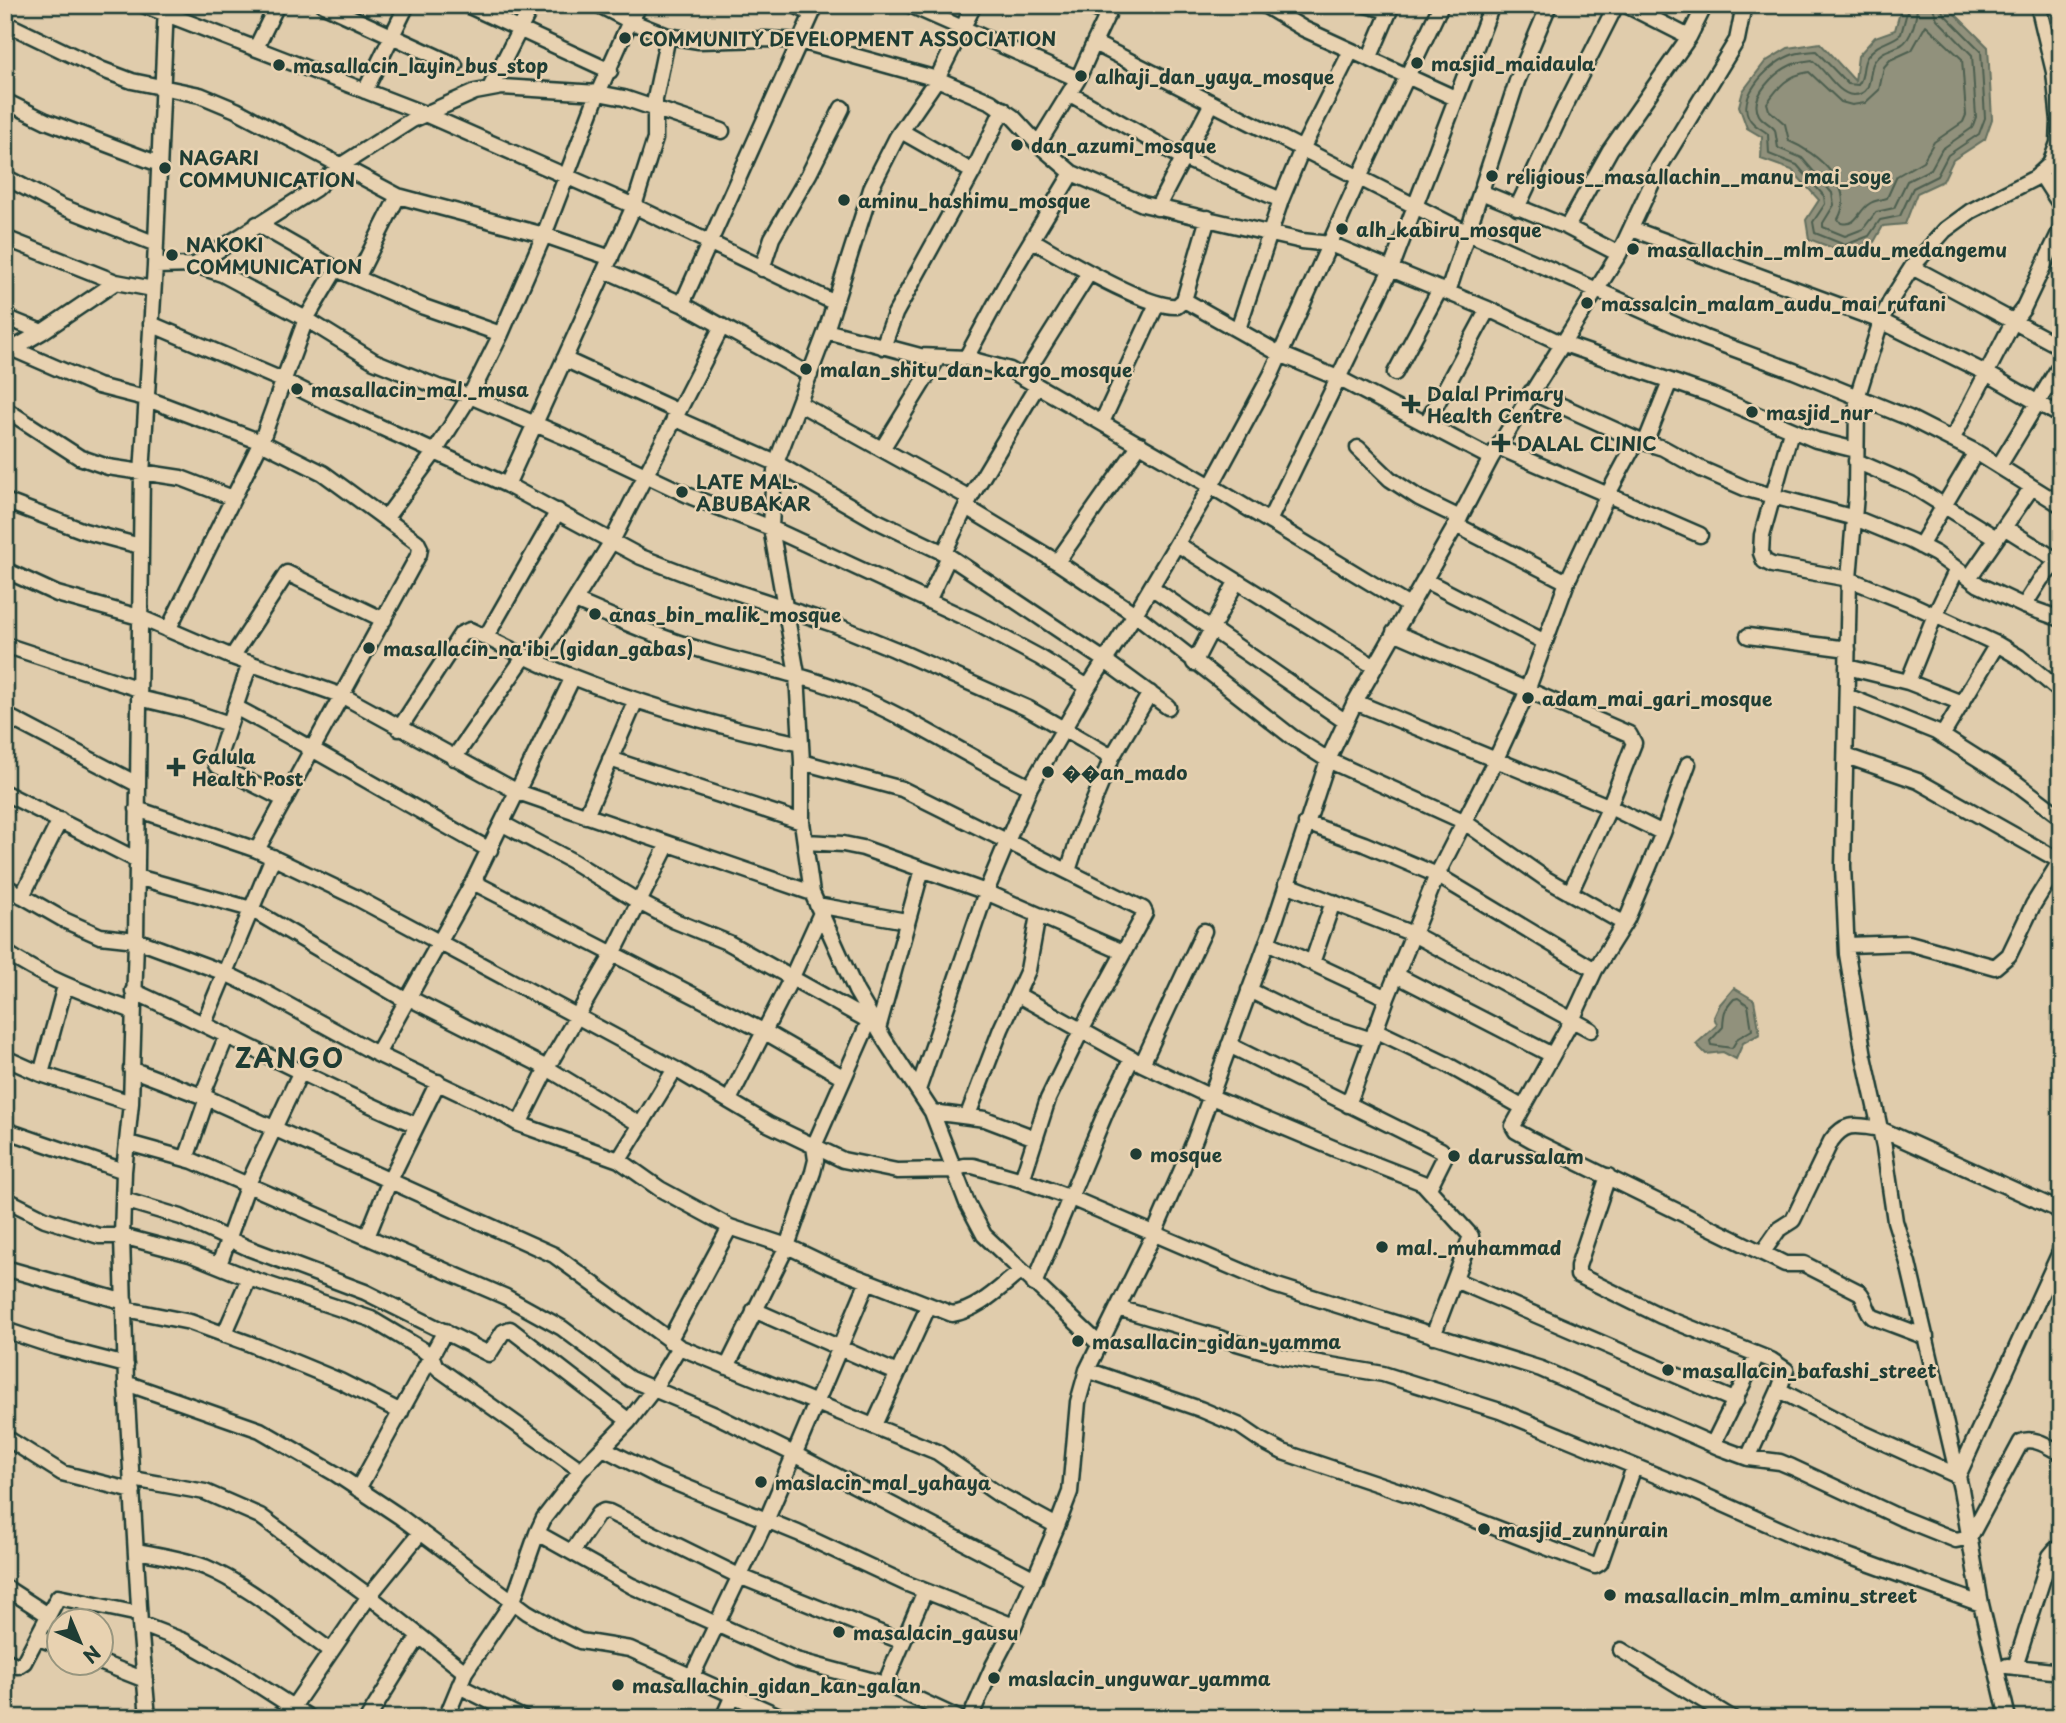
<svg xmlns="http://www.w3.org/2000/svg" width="2066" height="1723" font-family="'Playpen Sans',sans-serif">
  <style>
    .water { fill: #91917b; stroke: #636f5f; stroke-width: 2 }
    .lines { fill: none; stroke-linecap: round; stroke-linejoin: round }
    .shore { stroke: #4d5f50; stroke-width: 2 }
    .minor-casing { stroke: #1f3d34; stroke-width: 19 }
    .minor { stroke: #e8d2b1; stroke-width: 14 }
    .poi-dot { fill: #1f3d34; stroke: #e8d2b1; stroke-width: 2.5 }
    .labels { text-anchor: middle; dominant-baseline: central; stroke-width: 5; stroke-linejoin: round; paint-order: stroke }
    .poi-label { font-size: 19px; font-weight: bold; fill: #1f3d34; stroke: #e8d2b1; text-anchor: start }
    .district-label { font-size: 26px; font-weight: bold; letter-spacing: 2px; fill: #1f3d34; stroke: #e8d2b1 }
  </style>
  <rect width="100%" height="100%" fill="#e0ccac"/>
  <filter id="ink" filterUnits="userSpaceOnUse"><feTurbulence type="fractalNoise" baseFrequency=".0143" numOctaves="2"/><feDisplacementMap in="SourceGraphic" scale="14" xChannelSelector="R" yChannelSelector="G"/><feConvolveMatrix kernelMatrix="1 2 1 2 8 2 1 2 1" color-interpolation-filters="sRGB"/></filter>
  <g filter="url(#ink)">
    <path class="water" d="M1902,5H1946L1988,47L1992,119L1985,139L1953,160L1943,181L1917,193L1905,224L1883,226L1874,242L1846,253L1809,239L1806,220L1819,200L1792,170L1761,159L1762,137L1747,128L1739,106L1743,91L1765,62L1788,48L1820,43L1855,81L1858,56L1875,37L1895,30Z
      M1734,988L1754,1000L1760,1034L1743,1043L1736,1059L1723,1052L1706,1054L1696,1044L1717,1025L1714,1017L1720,1004Z"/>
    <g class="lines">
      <path class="shore" d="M1909,5L1901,34C1889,44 1877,42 1867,57C1861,66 1865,77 1858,85L1848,84L1816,51C1807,52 1797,52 1789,56C1768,65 1730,102 1754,124C1758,128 1764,130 1768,134L1769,154L1797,165L1824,196L1825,204L1813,222L1815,233L1845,245L1869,236L1880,220L1900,216L1913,188L1937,176L1948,155L1979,134L1985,118L1981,51L1943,13L1941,5
        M1917,5C1917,17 1912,39 1901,45C1891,50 1881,50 1874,62C1867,73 1875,95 1853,95C1837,94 1825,69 1812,60C1805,61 1797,62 1791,65C1776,72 1748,96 1759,115C1762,121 1771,124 1775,130L1778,148L1802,158L1832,193L1834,205L1823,223V227L1845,236L1863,229L1876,212L1894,208L1907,181L1931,169L1942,149L1972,128L1976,117L1972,55L1937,19L1932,5
        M1926,25L1962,59L1966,115L1963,122L1934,142L1923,161L1897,176L1887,198C1880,200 1874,200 1869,204C1858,211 1857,227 1841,223L1838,219C1857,186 1816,152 1789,141L1785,124L1769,110L1767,103C1779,86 1788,75 1809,72L1841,102L1852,105L1865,103L1879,90L1884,67L1890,60L1912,50Z
        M1738,998L1748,1005L1752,1030L1738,1038L1732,1048L1711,1045L1710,1041L1723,1027C1724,1013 1723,1011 1734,999Z"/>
      <defs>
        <path id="minor" d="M143,5L425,114L634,206L835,303
          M324,5L455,65
          M467,5L610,71
          M599,5L630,21L668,36L699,41L766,39L800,41L937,79L991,102L1013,117L1038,144L1078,79L1094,43L1468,233L1705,338L1794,371L1909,418L1976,452L2061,505
          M795,5L812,14
          M910,5L1078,79
          M974,5L937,79L897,137L872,186L826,331L776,463L773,488L771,528L797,674L802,762V822L812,893L856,991L884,1039L932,1112L967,1203L984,1235L1099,1344
          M1088,5L1108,15
          M1264,5L1304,29L1455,98
          M1366,5L1389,11
          M1626,5L1689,37
          M5,23L103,70L132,81L200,95L236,110L398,196L544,235L611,258
          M1094,43L1112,5
          M256,48L277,5
          M1369,59L1392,5
          M490,88L532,5
          M365,91L407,5
          M1070,94L1183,158L1281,200L1238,329
          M5,101L46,121L159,164
          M901,131L973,172
          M1038,144L1072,173L1143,204L1302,241L1330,244L1488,309L1561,343L1711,395L1816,440L1856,450
          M2040,173L2061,206
          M5,177L60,206L156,244
          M1481,192L1567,227L1619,254
          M1281,200L1302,149L1351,51
          M1157,208L1212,103
          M1517,208L1565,106L1616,5
          M257,224L336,269L424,307L501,334
          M1567,227L1610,150L1689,37L1705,5
          M1632,229L1881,321L1988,374L2061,416
          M5,238L116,282L153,289
          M1032,240C1059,256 1148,309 1177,306L1184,300L1208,218
          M195,265L315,189L340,166L412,120L475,92L502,87L598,93L624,98L722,131
          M155,266L195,265L222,274L306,319L374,361L438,387L470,396L563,436L692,497L771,528L974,622L1039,657L1088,687
          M1912,267L2061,347
          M762,269L772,238L809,174L842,108
          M605,270L682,304L810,375
          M357,278L398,196
          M1448,292L1517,81L1549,5
          M1184,300L1280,354L1340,379L1491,458
          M682,304L816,5
          M5,317L42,332
          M151,324L282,380L330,404L507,485L641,557L706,582L833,624L894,649L1029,709L1112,757
          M826,331L920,356L966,358L1010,370L1211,486L1409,606
          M883,347L895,314L973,172L1003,109
          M13,349L98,386L145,398L261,442L323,473L417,542L420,548L419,554L257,850
          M9,351L42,332L116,282
          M966,358L1013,271L1072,173
          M564,359L677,411
          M1395,373L1440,289
          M1023,378L1089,273
          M1531,392L1637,440L1663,448L1701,469L1747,489L1855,518L1911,541L1936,554L1979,585L2024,606L2061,619
          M800,404L970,498
          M5,409L79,457L108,467L181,478L233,498
          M674,418L776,463L875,520L944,553L1104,660L1168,707
          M1102,422L1157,304
          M1426,424L1488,309
          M1791,431L1762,535L1761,553L1764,561L1772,565L1849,579L1911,604L1997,644L2019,657L2061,692
          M1952,440L2013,322L2023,309L2061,229
          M1646,441L1670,381
          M1498,447L1700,535
          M1358,448L1390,479L1419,498L1460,518
          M882,449L938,358
          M1856,461L1911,485L1996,538
          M1999,466L2061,364
          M507,485L634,206L655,139V99L668,36
          M5,501L84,531L140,546
          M966,507L1057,562L1135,614L1292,737L1328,760L1463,821L1546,879L1618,920L1625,922
          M385,519L434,453L470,396L501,334L544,235L598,93L630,21L640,5
          M1269,521L1391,269L1492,5
          M1456,525L1567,582
          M2004,527L2058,561
          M1177,544L1375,667
          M1920,546L1976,452
          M944,553L970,498L1037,386
          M1057,562L1140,444
          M5,570L57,594L139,617L232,657L343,696L518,792L812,893
          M1969,578L2032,487
          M1424,580L1545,642
          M1151,587L1346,722
          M575,601C619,620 662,639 708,652C756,667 804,674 851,694C913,719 969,758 1030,787
          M928,601L949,556
          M2024,606L2041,579L2061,558
          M168,630L261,442L306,319L336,269
          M1394,632L1629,734L1634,743L1606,815L1570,893
          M1748,636L1848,649
          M486,637L558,511
          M5,645L139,689
          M232,657L287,573L384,620
          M537,661L612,541L722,326
          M250,663L216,765L285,800
          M1194,663L1236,582
          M1847,667L1908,682L1962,703
          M1908,682L1935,615L1957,569
          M1847,696L1936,732L2015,782L2061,817
          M139,698L185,709L229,724
          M1355,702L1608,806L1663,833
          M235,707C321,752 404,803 490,850
          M5,715L137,784
          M399,729L461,634L470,630C505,646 538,664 573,677C646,706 724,728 801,744
          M1942,736L1997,644
          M1846,756L1918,781L2060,861
          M454,758L525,656
          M610,759L802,822
          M802,762L902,789L1143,909L1145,913L1082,1029L1048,1099L1022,1180
          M1688,764L1663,833L1627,919L1595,970L1572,1020L1513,1126L1516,1131L1532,1140L1785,1264H1804L1859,1292C1867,1300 1865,1310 1873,1317L1926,1337
          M5,793L137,860
          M137,809L257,850L355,897L675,1069L768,1124L843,1160L897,1171L953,1170L964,1166H973L1022,1180L1071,1198L1274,1285L1541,1369L1721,1448L1748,1458L1780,1462L1792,1467L1901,1518L1956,1540L1970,1537L2021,1442C2033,1436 2049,1447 2061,1453
          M586,816L636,700
          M1306,823L1364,844L1437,875L1595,970
          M503,824L572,861L639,902L675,921L729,943L869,1021
          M805,842L843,844L863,848L986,892L1123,952
          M1068,871L1079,837L1112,757L1150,693
          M137,877L251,909L407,1001
          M473,882L765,1032L843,1077
          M1286,884L1413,934L1591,1030
          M5,886L66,921L100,936L136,940L225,973L266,993L377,1054L499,1112L519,1124L619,1160L660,1189L730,1227L787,1246L829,1266L952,1314C979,1310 1000,1287 1021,1271
          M22,896L60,820
          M817,905L906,921
          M1267,942L1387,998
          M1847,945L1909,943L1995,967L2009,955L2033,905L2061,860
          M5,952C45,979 88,994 133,1011
          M1312,963L1333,902
          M1396,975L1552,1055
          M1249,990L1310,1020L1372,1040
          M133,991C228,1034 320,1085 416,1125
          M1018,995L1142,1064L1209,1096L1338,1150L1423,1183L1471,1236L1433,1336
          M409,998L547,1068L641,1125
          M204,1023L273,857
          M878,1029L922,869
          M1375,1030L1446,1064L1522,1107
          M1229,1045L1441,1150L1445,1156L1429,1188
          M377,1054L473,882L573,677
          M5,1058L41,1074L131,1103
          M1142,1064L1204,931
          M131,1069L207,1098L554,1255L679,1347L937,1452L998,1494L1057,1526
          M41,1074L65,986
          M918,1090L986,892L1030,787L1088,687L1135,614L1211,486L1271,375L1359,178L1441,5
          M202,1096L227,1035
          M729,1100L792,977L821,913
          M1348,1105L1387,998L1437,875L1496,759L1524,699L1567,582L1608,494L1637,440
          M932,1112L985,1119L1035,1138
          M968,1115L1001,1029L1028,970L1038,915
          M519,1124L547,1068L613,954L668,844
          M5,1130L124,1171
          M128,1143L193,1161L367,1237L390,1180L438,1082
          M186,1159L207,1098
          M619,1160L675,1069
          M1608,1176L1578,1266V1275L1661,1316L1771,1360L1786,1370L1779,1390L1748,1458
          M5,1199L45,1219L99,1236H122L190,1254L249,1278L371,1319L423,1350L432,1357L435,1365L439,1369L581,1470
          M124,1200L181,1217L248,1248L365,1292L489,1354L503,1332L510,1329L629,1421
          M367,1237L506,1297L562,1328L630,1379L715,1415L794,1454L1035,1579
          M1763,1252L1779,1229L1793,1220L1831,1141C1846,1120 1858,1126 1880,1129L2061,1211
          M219,1265L248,1184L301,1071
          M5,1268L125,1302
          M1455,1280L1736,1401
          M1034,1284L1107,1109L1132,1058
          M1118,1308L1284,1357L1383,1374L1500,1411L1692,1490L1804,1540L1981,1604
          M125,1309L190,1322L248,1343L340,1381L401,1412
          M754,1310L897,1373
          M5,1330L56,1347L126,1365
          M224,1335L249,1278
          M669,1341L730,1227
          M727,1367L787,1246L813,1172L816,1160L814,1146L871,1017
          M1087,1370L1200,1409L1240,1426L1262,1441L1283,1452L1411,1495L1595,1566L1600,1563L1634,1467
          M126,1383L260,1430L336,1474L399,1516L527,1612L558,1630L580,1641L630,1649L784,1718
          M1779,1390L1854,1429L1958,1476L2061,1250
          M874,1425L929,1305
          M5,1437L62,1473L133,1491
          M1713,1444L1757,1355
          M603,1448L656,1475L798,1533L905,1583L1014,1626
          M133,1479L205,1492L260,1516L369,1596L465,1672
          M358,1489L445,1331
          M537,1533L632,1586L796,1660L885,1684L958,1718
          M136,1551C159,1555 183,1559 205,1567C250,1586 291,1623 331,1651
          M572,1552L598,1514L604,1511L609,1512L739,1576L903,1642
          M5,1587L48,1615
          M140,1624L184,1641L232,1668L310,1718
          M38,1638L60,1646
          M1621,1650L1732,1718
          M5,1660L18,1666L24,1662L58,1597L139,1614
          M102,1663L145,1680
          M2007,1666L2061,1672
          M2015,1667L2050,1556L2055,1550L2061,1551
          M692,1676L766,1521L868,1281
          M885,1684L925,1591
          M459,1686L523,1718
          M293,1707L369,1596L421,1532
          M148,1718L140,1624L126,1383L122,1236L124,1171L131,1103L136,940L142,474L155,266L166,5
          M368,1718L419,1636
          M446,1718L465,1672L513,1601L537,1533L544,1518L581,1470L629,1421L653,1390L679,1347
          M723,1718L733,1695
          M970,1718L993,1666L1014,1626L1057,1526L1070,1492L1078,1402L1087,1370L1154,1234L1195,1139L1275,921L1328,760L1355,702L1456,525L1491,458L1619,254L1659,168L1737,40L1744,5
          M2008,1718L1981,1604L1961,1489L1908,1263L1895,1221L1884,1147L1864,1056L1847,954L1843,866L1849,579L1856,495L1857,398L1881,321L1891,300L1912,267L1945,230L1971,211L2035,178L2050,164L2058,143L2059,121L2054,72L2038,5"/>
      </defs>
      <use href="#minor" class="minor-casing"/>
      <use href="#minor" class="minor"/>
    </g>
  </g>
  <g class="poi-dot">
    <circle cx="625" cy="38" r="7"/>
    <circle cx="1417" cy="63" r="7"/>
    <circle cx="279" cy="65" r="7"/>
    <circle cx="1081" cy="76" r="7"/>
    <circle cx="1017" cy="145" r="7"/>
    <circle cx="165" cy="168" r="7"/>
    <circle cx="1492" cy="176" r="7"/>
    <circle cx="844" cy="200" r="7"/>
    <circle cx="1342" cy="229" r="7"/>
    <circle cx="1633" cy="249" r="7"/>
    <circle cx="172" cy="255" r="7"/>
    <circle cx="1587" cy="303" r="7"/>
    <circle cx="806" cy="369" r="7"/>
    <circle cx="297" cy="389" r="7"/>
    <path d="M1407.5 393.5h7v7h7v7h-7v7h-7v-7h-7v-7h7z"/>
    <circle cx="1752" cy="412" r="7"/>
    <path d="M1497.5 432.5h7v7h7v7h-7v7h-7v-7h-7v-7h7z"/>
    <circle cx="682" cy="492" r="7"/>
    <circle cx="595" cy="614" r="7"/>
    <circle cx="369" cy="648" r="7"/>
    <circle cx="1528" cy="698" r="7"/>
    <path d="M172.5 756.5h7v7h7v7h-7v7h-7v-7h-7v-7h7z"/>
    <circle cx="1048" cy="772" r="7"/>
    <circle cx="1136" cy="1154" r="7"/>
    <circle cx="1454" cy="1156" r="7"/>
    <circle cx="1382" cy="1247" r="7"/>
    <circle cx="1078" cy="1341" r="7"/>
    <circle cx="1668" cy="1370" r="7"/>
    <circle cx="761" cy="1482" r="7"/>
    <circle cx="1484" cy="1529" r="7"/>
    <circle cx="1610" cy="1595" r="7"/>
    <circle cx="839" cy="1632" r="7"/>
    <circle cx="994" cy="1678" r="7"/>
    <circle cx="618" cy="1685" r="7"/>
  </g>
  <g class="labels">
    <g class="poi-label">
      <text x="639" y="38">COMMUNITY DEVELOPMENT ASSOCIATION</text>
      <text x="1431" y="63">masjid_maidaula</text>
      <text x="293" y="65">masallacin_layin_bus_stop</text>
      <text x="1095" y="76">alhaji_dan_yaya_mosque</text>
      <text x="1031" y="145">dan_azumi_mosque</text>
      <text x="179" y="157">NAGARI<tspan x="179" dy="22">COMMUNICATION</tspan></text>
      <text x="1506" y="176">religious__masallachin__manu_mai_soye</text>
      <text x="858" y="200">aminu_hashimu_mosque</text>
      <text x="1356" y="229">alh_kabiru_mosque</text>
      <text x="186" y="244">NAKOKI<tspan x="186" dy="22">COMMUNICATION</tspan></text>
      <text x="1647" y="249">masallachin__mlm_audu_medangemu</text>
      <text x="1601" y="303">massalcin_malam_audu_mai_rufani</text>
      <text x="820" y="369">malan_shitu_dan_kargo_mosque</text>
      <text x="311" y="389">masallacin_mal._musa</text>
      <text x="1427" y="393">Dalal Primary<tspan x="1427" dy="22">Health Centre</tspan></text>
      <text x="1766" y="412">masjid_nur</text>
      <text x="1517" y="443">DALAL CLINIC</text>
      <text x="696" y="481">LATE MAL.<tspan x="696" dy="22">ABUBAKAR</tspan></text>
      <text x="609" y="614">anas_bin_malik_mosque</text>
      <text x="383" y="648">masallacin_na'ibi_(gidan_gabas)</text>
      <text x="1542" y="698">adam_mai_gari_mosque</text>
      <text x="192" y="756">Galula<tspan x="192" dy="22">Health Post</tspan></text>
      <text x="1062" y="772">��an_mado</text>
      <text x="1150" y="1154">mosque</text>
      <text x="1468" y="1156">darussalam</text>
      <text x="1396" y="1247">mal._muhammad</text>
      <text x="1092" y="1341">masallacin_gidan_yamma</text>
      <text x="1682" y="1370">masallacin_bafashi_street</text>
      <text x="775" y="1482">maslacin_mal_yahaya</text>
      <text x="1498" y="1529">masjid_zunnurain</text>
      <text x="1624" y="1595">masallacin_mlm_aminu_street</text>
      <text x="853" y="1632">masalacin_gausu</text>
      <text x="1008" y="1678">maslacin_unguwar_yamma</text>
      <text x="632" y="1685">masallachin_gidan_kan_galan</text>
    </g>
    <g class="district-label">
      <text x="290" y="1057">ZANGO</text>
    </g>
  </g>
  <rect width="2066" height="1723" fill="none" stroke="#e8d2b1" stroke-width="28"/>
  <rect x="14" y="14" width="2038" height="1695" fill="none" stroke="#1f3d34" stroke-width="2.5" filter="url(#ink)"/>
  <g transform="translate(80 1642) rotate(136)"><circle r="33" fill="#e8d2b1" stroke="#98967f" stroke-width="2"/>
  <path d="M0-5L12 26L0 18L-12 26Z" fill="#1f3d34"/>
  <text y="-10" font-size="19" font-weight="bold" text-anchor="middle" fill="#1f3d34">N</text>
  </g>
</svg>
